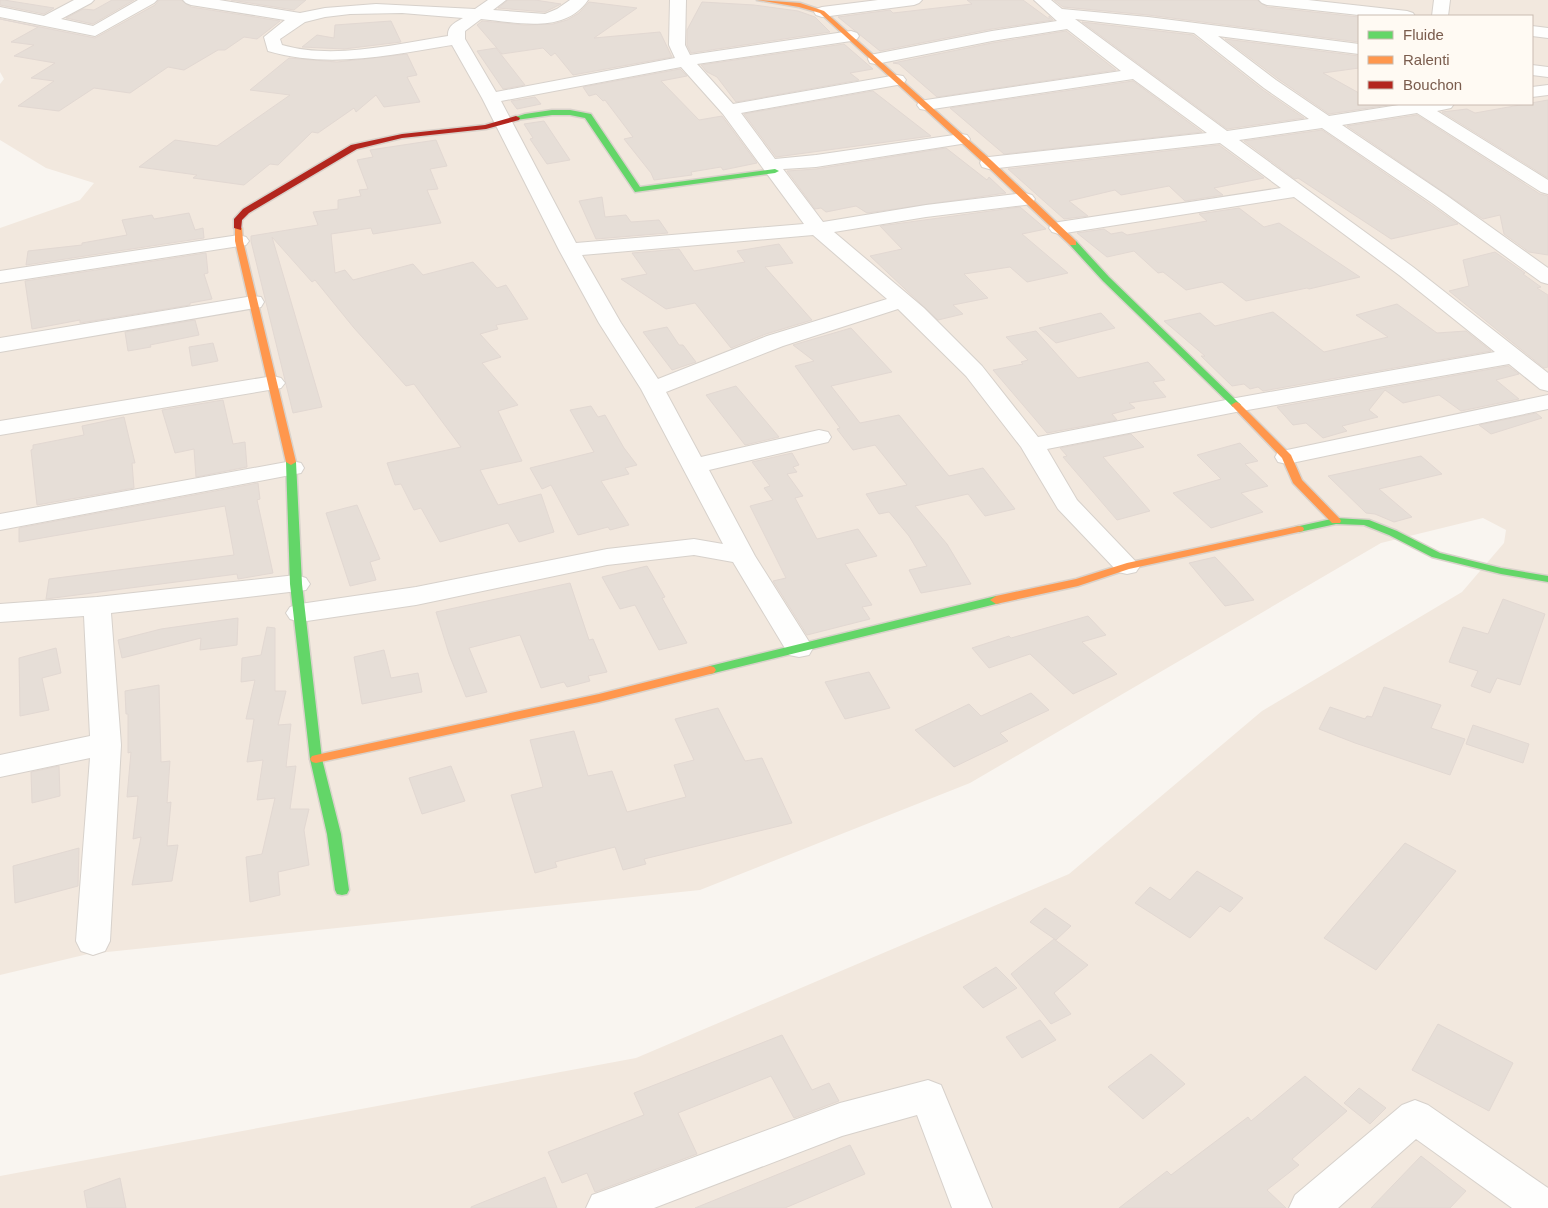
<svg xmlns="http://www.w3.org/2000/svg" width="1548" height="1208" font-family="Helvetica,sans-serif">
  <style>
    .residential { fill: #f2e8de; fill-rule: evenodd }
    .building { fill: #e6ded7; stroke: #e2d8d2 }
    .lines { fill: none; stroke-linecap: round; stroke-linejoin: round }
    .street-casing { stroke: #d7d1cb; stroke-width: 2 }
    .fast-casing { stroke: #d9d2cb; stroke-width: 3 }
    .slow-casing { stroke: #d9d2cb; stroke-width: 3 }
    .jam-casing { stroke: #d9d2cb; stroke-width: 3 }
    .street { fill: #fefefd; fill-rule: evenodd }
    .fast { fill: #63d668; fill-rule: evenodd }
    .slow { fill: #ff974d; fill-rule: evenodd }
    .jam { fill: #b3261e; fill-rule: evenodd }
  </style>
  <rect width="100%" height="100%" fill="#f9f5f0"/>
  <path class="residential" d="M0,0H1548V1208H0V1176L636,1058L1069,874L1262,711L1462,592L1504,543L1506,530L1483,518L1381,543L970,783L700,890L88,954L0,975V228L80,200L94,183L46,168L0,140V84L4,79L0,72ZM1359,16H1532V104H1359Z"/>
  <path class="building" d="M0,0H4L54,8L44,14L0,5Z
    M112,0H134L93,24L66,18L83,9L94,10Z
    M159,0H181L191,7L280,21L257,39L244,37L225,50H218L184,70L168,67L130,93L94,88L59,111L18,106L54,81L31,78L55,63L14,56L34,45L11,42L38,27L0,19L95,38L155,5Z
    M231,0H306L294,10Z
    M508,0H535L561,4L545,12L498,8Z
    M967,0H1023L1049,19V16L1053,20L992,29L880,51L838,17L890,10L893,13L972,4Z
    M1054,0H1257L1267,7L1359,17V42L1148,15L1063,7Z
    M589,2L637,8L594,38L660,32L672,57L573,75L555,53L551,56L543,48L502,54L477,25L482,21L524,25L553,24L567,20L579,13Z
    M702,2L754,5L798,11L815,17L830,32L691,53L687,45V30Z
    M391,21L401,42L344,49L302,47L317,35L334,38L335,25Z
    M1082,22L1193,35L1263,90L1304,118L1227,129Z
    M1066,31L1116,70L937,97L899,64L893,63L992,43Z
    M1225,39L1359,56V68L1323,73L1359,93V104H1395L1329,114L1277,78Z
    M844,44L873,69L850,73L859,80L736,102L717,77L707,72L701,65Z
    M496,48L525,85L503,89L477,51Z
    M407,54L417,75L407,77L420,102L384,107L376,95L356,112L354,108L318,133L312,132L278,165L270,164L244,185L193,178L197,175L139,167L175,140L217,146L290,95L250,90L289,58L337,62Z
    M680,69L687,76L661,81L699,120L722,116L757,163L723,170L721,167L691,172L692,175L654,180L651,173L624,139L633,137L605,100L603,101L596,94L589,96L583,87Z
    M1133,81L1202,132L1004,154L950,108Z
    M873,91L931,136L776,157L744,114Z
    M535,97L541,104L517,109L511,101Z
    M1548,100V178L1442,112L1467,109L1475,113Z
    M1417,115L1540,194L1548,196V255L1529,252L1504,234L1500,215L1483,219L1347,126Z
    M544,121L570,160L547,164L530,139L533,138L524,124Z
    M1322,130L1431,205L1458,224L1391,239L1298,178L1295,179L1244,141Z
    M436,140L447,166L430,169L438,189L427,190L441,223L373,234L371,228L331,234L335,273L345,270L353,280L413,264L423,275L473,262L497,288L506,285L528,319L496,325L498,329L480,334L501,357L482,363L518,405L498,411L522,461L480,470L498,505L541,494L554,532L519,542L508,523L440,542L421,508L414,510L401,484L395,485L387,463L461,447L414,384L406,386L354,328L315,280L312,282L272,237L322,407L293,413L251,241V236L318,225L313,212L338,209V200L361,196L359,190L368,189L357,160L373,157L370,150Z
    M1219,145L1264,178L1214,188L1223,195L1185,201L1169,186L1121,195L1115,190L1069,201L1088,216L1064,219L1008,169Z
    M946,148L987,180L989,177L1006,193L867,213L856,206L826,212L821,208L815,209L787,171L816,169Z
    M602,197L605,217L626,215L631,222L659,220L668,233L596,239L579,201Z
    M1020,207L1046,229L1022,234L1068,273L1027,282L1010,267L964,274L988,298L953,305L963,314L938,320L870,256L902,249L880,226Z
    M1239,208L1264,227L1279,223L1360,277L1309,289L1307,288L1246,301L1222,282L1186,290L1163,272L1158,273L1134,251L1107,257L1077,233L1104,229L1111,234L1122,232L1127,235L1207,221L1199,214Z
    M189,213L195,230L203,228L204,238L26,265L28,251L82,245V243L127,235L122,220L152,215L154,219Z
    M779,244L793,263L765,267L812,320L766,334L731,348L695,303L666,309L621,279L647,274L632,253L679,249L694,271L745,262L737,251Z
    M1495,252L1525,273L1523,274L1541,287L1537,288L1548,295V367L1544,368L1449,291L1469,286L1463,260Z
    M206,253L208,273L204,274L212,299L190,303V305L80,323V320L32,329L25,281Z
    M1397,304L1437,333L1466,331L1491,351L1263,391L1258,387L1250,389L1244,384L1232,386L1201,356H1205L1164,321L1200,313L1215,326L1273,312L1324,352L1388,337L1356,315Z
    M1101,313L1115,328L1056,343L1039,328Z
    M195,320L199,335L150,345L151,347L128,351L125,332Z
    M667,327L679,345H683L696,362L672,370L643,332Z
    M851,328L892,372L831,386L860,423L899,415L949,476L983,468L1015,509L985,516L968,494L915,506L947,544L971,584L921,593L909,570L927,566L909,536L889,512L879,514L866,494L907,485L875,445L853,450L837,429L840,428L795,366L814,361L793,345Z
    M1036,331L1078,378L1148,362L1165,380L1153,382L1166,397L1129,403L1135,408L1112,414L1117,420L1047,433L993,370L1023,364L1021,362L1028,360L1006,337Z
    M213,343L218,361L192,366L189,347Z
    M1508,366L1519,374L1496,380L1519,399L1461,411L1439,395L1403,403L1385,390L1369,410L1378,417L1342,426L1347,431L1323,438L1306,423L1293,425L1277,407Z
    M736,386L779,437L745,445L706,395Z
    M223,400L233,444L245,442L247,467L196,477L194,449L175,453L162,410Z
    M591,406L598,417L605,415L624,448L637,465L625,468L629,474L601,481L629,525L610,530L608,527L578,535L551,485L542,489L530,468L594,452L570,410Z
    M1536,413L1542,418L1491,434L1479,425Z
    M124,417L135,463H132L134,488L37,505L31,450L33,449V445L84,435L82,426Z
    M1131,434L1144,447L1103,457L1150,511L1117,520L1063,457L1067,456L1060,448Z
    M1240,443L1258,461L1245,464L1268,486L1241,493L1263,512L1211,528L1173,493L1221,479L1197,455Z
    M792,453L799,465L793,467L797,472L787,474L803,496L795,498L817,539L858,529L877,556L845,564L872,605L862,607L870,619L807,635L773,581L786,578L750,506L773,500L764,488L770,486L752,462Z
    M1421,456L1442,474L1379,489L1412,517L1394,522L1375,514L1366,513L1328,476Z
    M258,483L260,499L257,500L273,573L238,579L237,574L46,599L49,579L234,555L225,506L19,542V528Z
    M357,505L380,559L370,562L376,580L350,586L326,513Z
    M1215,557L1234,577L1254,600L1225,606L1189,563Z
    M647,566L665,597L662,598L687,643L659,650L635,605L620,609L602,577Z
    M570,583L589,640L593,639L607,672L588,676L590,681L567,687L564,682L541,688L520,635L469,648L487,692L466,697L449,654L436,612Z
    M1503,599L1545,614L1520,685L1497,678L1490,693L1471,686L1478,671L1449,662L1463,627L1488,634Z
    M1088,616L1106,635L1082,642L1117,674L1073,694L1030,654L989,668L972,648L1009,636L1011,638Z
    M238,618L237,645L200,650L201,638L122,658L118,640L161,629Z
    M267,627L275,628V691H286L278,725L291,724L286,767L296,766L290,809H309L304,830L309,865L278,872L280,895L250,902L246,857L262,854L275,798L257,800L263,760L247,762L254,719H246L255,680L241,682L242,658L261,655Z
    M56,648L61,673L42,678L49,710L20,716L19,658Z
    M384,650L391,678L418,673L422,692L362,704L354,657Z
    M869,672L890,708L845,719L825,682Z
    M159,685L161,762L170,761L167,803L171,802L167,846L178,845L172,881L132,885L141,837L133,839L138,796L127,797L131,752L128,753V714H126L125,691Z
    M1384,687L1441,705L1431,728L1465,739L1450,775L1355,743L1319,729L1330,707L1365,719L1367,716L1372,717Z
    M1031,693L1049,710L1000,733L1008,741L954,767L915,730L969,704L981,716Z
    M718,708L745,761L762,758L792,823L644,859L646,864L623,870L615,847L555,862L557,867L535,873L511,795L543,787L530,740L574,731L588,776L612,771L627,812L686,797L674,765L694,760L675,719Z
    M1473,725L1529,744L1523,763L1466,744Z
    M59,766L60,796L32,803L31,772Z
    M451,766L465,801L422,814L409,778Z
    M1405,843L1456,871L1376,970L1324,938Z
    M79,848L78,886L15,903L13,866Z
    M1197,871L1243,898L1230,912L1220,906L1190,938L1135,903L1150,887L1170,900Z
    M1045,908L1071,926L1056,940L1030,922Z
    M1054,939L1088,965L1054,993L1071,1014L1051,1024L1011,974Z
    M996,967L1017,988L983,1008L963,987Z
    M1040,1020L1056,1040L1022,1058L1006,1037Z
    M1438,1024L1513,1063L1489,1111L1412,1070Z
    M782,1035L812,1090L829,1083L839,1101L794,1118L771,1076L678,1113L697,1154L595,1192L587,1173L562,1183L548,1152L644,1115L634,1093Z
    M1151,1054L1185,1084L1143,1119L1108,1087Z
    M1305,1076L1347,1111L1292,1159L1299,1165L1267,1190L1286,1208H1119L1167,1171L1171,1175L1248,1117L1251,1121Z
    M1359,1088L1386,1108L1370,1124L1344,1103Z
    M850,1145L865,1174L785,1208H695Z
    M1421,1156L1466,1191L1450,1208H1371Z
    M545,1177L557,1208H471V1207Z
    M120,1178L126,1208H87L84,1191Z"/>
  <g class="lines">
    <defs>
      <path id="street" d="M74,0H94L91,3L61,19L93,26L138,0H157L154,3L95,36L0,17V7L44,16Z
        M183,0H219L300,13L325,8L376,4L475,9L488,0H506L493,10L545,14L557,9L570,0H588C564,35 516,22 481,19L465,31V39L496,92L675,58L669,45L670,0H686L685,45L690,55L851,31L857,33L859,36L857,39L851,41L697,64L733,104L897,75L903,76L906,80L903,84L897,85L741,113L775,159L816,155L961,134L967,135L970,139L967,143L961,144L816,167L783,169L823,222L926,205L1025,193L1032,195L1035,199L1032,203L1025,205L926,217L834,232L924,308L982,366L1038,437L1236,398L1495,352L1399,275L1294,197L1059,234L1052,232L1049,228L1052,224L1059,222L1281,188L1220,143L989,169L982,167L980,163L982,159L989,157L1207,133L1133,79L926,110L920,109L917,105L920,101L926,100L1121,71L1067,29L992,41L876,64L870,63L868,59L870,55L992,31L1057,21L1034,0H1051L1062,9L1148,17L1359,44V54L1218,36L1276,80L1329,116L1405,104H1454L1451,108L1437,111L1548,180V194L1541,192L1417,113L1342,125L1446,195L1548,268V284L1541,282L1432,203L1322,128L1239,140L1413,267L1548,373V391L1540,389L1509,364L1236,412L1047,449L1077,500L1140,566L1136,572L1127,574L1118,572L1058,509L1021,447L966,376L898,309L783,346L666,392L701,457L819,430L828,432L831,437L828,442L709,470L755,556L813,648L809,655L799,657L789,655L733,562L694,555L607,565L416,605L300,622L290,619L286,613L290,607L300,604L416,587L607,549L694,539L723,544L641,389L599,323L559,250L482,98L452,45C391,55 329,69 268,51L264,37L285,20L191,5L186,3ZM402,13L463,18C456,22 447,26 448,36C396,44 334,60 282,45L280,39L305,22L325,17L350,14ZM1075,19L1194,33L1264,88L1309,119L1227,131ZM681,67L723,114L804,224L576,243L501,101ZM813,235L887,299L767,336L658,379L621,323L582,255Z
        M878,0H922L919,3L914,5L822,17L816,15L814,12L816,9L822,7Z
        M1259,0H1308L1407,11L1413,13L1415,16H1368L1267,5L1262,3Z
        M1434,0H1450L1448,16H1432Z
        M1532,26L1548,28V38L1532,36Z
        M1532,65L1548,67V77L1532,75Z
        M1548,85V95L1532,97V87Z
        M239,235L246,237L249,241L246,245L0,283V271Z
        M253,296L261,297L264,302L261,307L0,352V338Z
        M273,376L281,378L285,383L281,388L0,435V421Z
        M1548,395V409L1287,464L1278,462L1275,457L1278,452L1287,450Z
        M292,461L301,463L304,468L301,473L0,530V514Z
        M296,575L306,578L310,584L306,590L111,613L121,745L110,941L105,951L93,955L81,951L76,941L90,758L0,777V755L90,736L84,616L0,622V604L97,597Z
        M928,1080L941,1085L992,1208H952L917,1115L842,1136L654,1208H586L592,1195L606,1190L840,1103Z
        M1415,1100L1428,1105L1548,1188V1208H1512L1416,1139L1338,1208H1289L1295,1195L1402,1105Z"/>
      <path id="fast" d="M552,110H570L591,114L640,187L775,169L779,171L775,173L635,192L585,118L570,115H552L516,120L512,118L525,114Z
        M1070,241H1076L1109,277L1239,403L1241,405L1239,407H1233L1103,281L1070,245Z
        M291,459L296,462L302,584L322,759L341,834L349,890L347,894L342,895L337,894L335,890L327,834L310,759L290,584L286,462Z
        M1336,518L1369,520L1397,531L1440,553L1501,568L1548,576V582L1501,574L1432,557L1389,535L1364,525L1336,524L1299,532L1294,529L1295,527Z
        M996,596L1000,597L1002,600L1000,603L710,674L704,670L710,666Z"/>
      <path id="slow" d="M757,0L800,3L824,11L992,161L1076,241V245H1070L986,165L820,13L799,7Z
        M235,226L242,228L243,241L296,462L291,465L286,462L235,241Z
        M1236,402L1239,403L1291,455L1302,480L1340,519L1341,521L1340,523H1332L1293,483L1282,458L1233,407L1231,405Z
        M1299,526L1303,527L1304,529L1303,531L1129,569L1078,586L996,604L990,600L996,596L1076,579L1127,563Z
        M710,666L714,667L716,670L714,673L599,702L316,763L312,762L310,759L312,756L316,755L599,694Z"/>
      <path id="jam" d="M516,116L520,118L519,120L486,129L402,138L357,149L249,213L242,220L241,230L234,228V219L243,209L351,145L402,134L485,125Z"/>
    </defs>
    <use href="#street" class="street-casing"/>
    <use href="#fast" class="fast-casing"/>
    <use href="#slow" class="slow-casing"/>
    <use href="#jam" class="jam-casing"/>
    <use href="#street" class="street"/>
    <use href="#fast" class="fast"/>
    <use href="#slow" class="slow"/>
    <use href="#jam" class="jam"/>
  </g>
  <rect x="1358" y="15" width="175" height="90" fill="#fffaf3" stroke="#cabbb1"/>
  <rect x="1368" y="31" width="25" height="8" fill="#63d668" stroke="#cabbb1"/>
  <text x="1403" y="40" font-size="15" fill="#7a5c4d">Fluide</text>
  <rect x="1368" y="56" width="25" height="8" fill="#ff974d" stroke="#cabbb1"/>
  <text x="1403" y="65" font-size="15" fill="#7a5c4d">Ralenti</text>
  <rect x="1368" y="81" width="25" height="8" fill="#b3261e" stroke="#cabbb1"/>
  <text x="1403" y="90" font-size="15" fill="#7a5c4d">Bouchon</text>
</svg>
